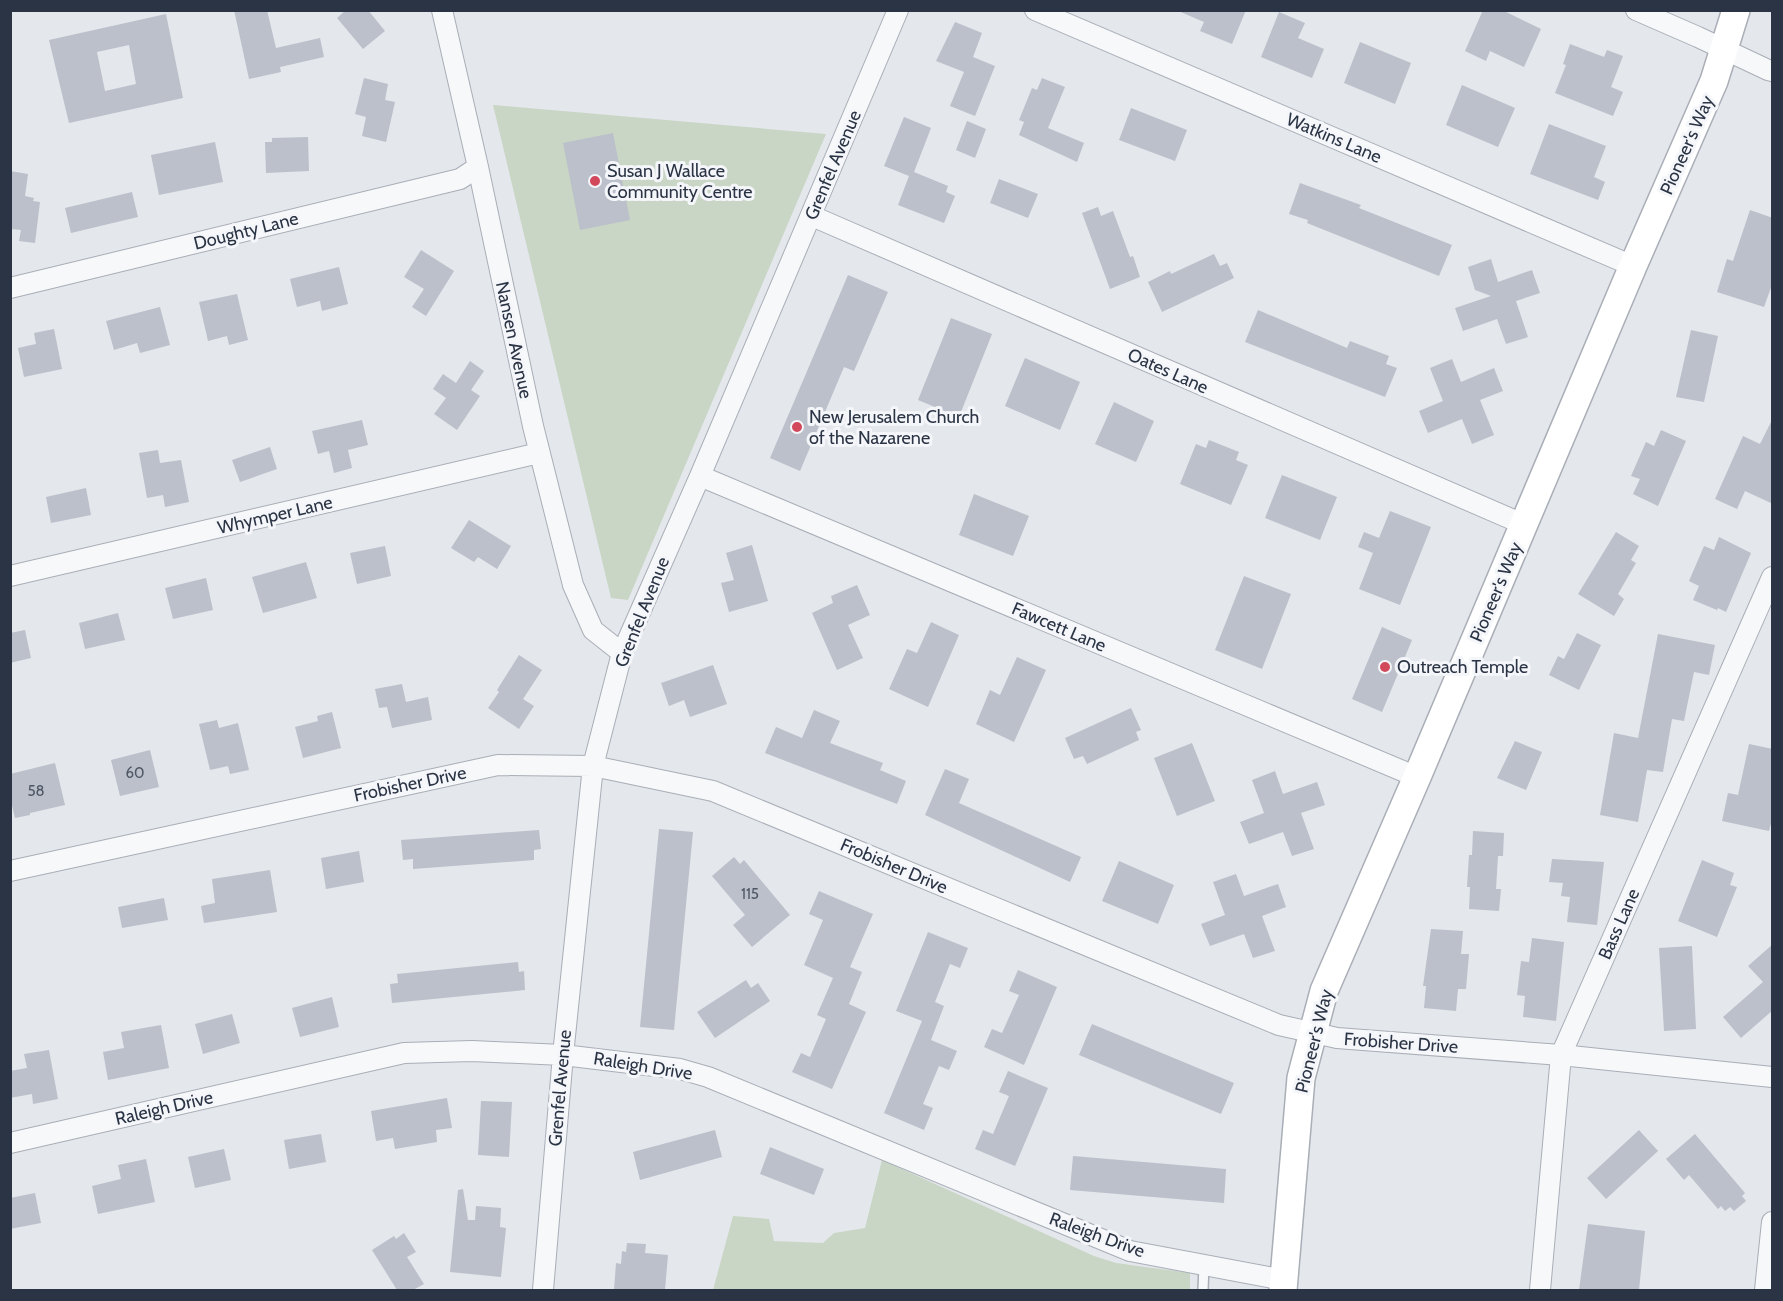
<svg xmlns="http://www.w3.org/2000/svg" width="1783" height="1301" font-family="Cabin,sans-serif">
  <style>
    .green { fill: #c9d6c5 }
    .building { fill: #bbc0ca; fill-rule: evenodd }
    .lines { fill: none; stroke-linecap: round; stroke-linejoin: round }
    .lane-casing { stroke: #a9aeb7; stroke-width: 12 }
    .street-casing { stroke: #a9aeb7; stroke-width: 22 }
    .secondary-casing { stroke: #a9aeb7; stroke-width: 30 }
    .lane { stroke: #f7f8fa; stroke-width: 9 }
    .street { stroke: #f7f8fa; stroke-width: 20 }
    .secondary { stroke: #fff; stroke-width: 27 }
    .poi-dot { fill: #d1495b; stroke: #f4f6f9; stroke-width: 2 }
    .labels { text-anchor: middle; dominant-baseline: central; stroke-width: 6; stroke-linejoin: round; paint-order: stroke }
    .number-label { font-size: 15px; fill: #4f5766 }
    .street-label { font-size: 18px; fill: #2b3445; stroke: #f4f6f9 }
    .poi-label { font-size: 18px; fill: #2b3445; stroke: #f4f6f9; text-anchor: start }
  </style>
  <rect width="100%" height="100%" fill="#e4e7ec"/>
  <path class="green" d="M493,105L826,134L628,600L611,598Z
    M882,1160L1094,1256L1116,1263L1190,1273V1290H713L733,1216L769,1219L774,1241L823,1243L834,1233L865,1228Z"/>
  <path class="building" d="M234,10H267L276,48L320,38L324,57L280,67L281,72L249,79Z
    M346,10H368L385,31L363,49L337,18Z
    M1176,10H1246L1232,44L1200,31L1204,22Z
    M1483,10H1502L1541,29L1524,67L1490,51L1486,61L1465,51Z
    M1279,12L1305,23L1298,38L1324,49L1312,78L1261,57Z
    M166,14L183,98L69,123L49,40ZM129,45L136,84L105,91L97,52Z
    M955,22L982,33L973,57L995,66L975,116L950,106L964,72L936,61Z
    M1360,42L1411,63L1395,104L1344,83Z
    M1570,44L1604,57L1607,50L1623,56L1611,87L1623,92L1613,116L1555,93L1566,65L1563,64Z
    M364,78L388,84L385,100L395,102L386,142L362,136L366,117L355,114Z
    M1042,78L1065,87L1048,128L1084,143L1077,162L1019,135L1024,122L1019,120L1032,88L1037,90Z
    M1462,85L1515,108L1498,147L1446,125Z
    M1131,108L1187,130L1175,161L1119,140Z
    M904,117L931,128L914,172L948,186L946,192L955,196L944,223L898,205L909,176L884,166Z
    M967,121L986,129L975,158L956,150Z
    M1549,124L1606,146L1594,177L1605,182L1598,200L1530,174Z
    M613,133L630,220L580,230L563,143Z
    M308,137L309,171L266,173L265,142H272V138Z
    M215,142L223,182L159,195L151,155Z
    M10,171L28,174L25,196L34,198L33,201L40,202L35,243L19,241L21,230L10,229Z
    M999,179L1038,194L1028,218L990,203Z
    M1300,183L1361,205L1359,208L1452,245L1439,276L1307,223L1308,220L1289,214Z
    M132,192L138,217L71,233L65,208Z
    M1098,207L1101,216L1113,211L1130,257L1133,256L1140,277L1110,289L1082,213Z
    M1750,210L1773,218V282L1764,307L1717,292L1727,259L1733,261Z
    M421,250L454,271L426,316L412,307L424,289L404,277Z
    M1214,254L1220,266L1227,263L1234,278L1162,312L1148,282L1170,271L1171,274Z
    M1491,259L1498,282L1532,270L1540,293L1516,301L1528,337L1506,344L1497,319L1463,331L1455,308L1491,296L1475,290L1468,267Z
    M339,267L348,304L322,311L320,301L297,307L290,279Z
    M848,275L888,292L854,371L844,367L800,471L770,458Z
    M237,294L248,340L229,345L227,336L208,341L199,302Z
    M160,307L170,345L140,353L137,343L114,350L106,321Z
    M1258,310L1347,348L1350,341L1389,356L1386,364L1397,368L1385,397L1245,342Z
    M951,318L992,334L959,417L918,400Z
    M54,329L62,369L24,377L18,348L36,344L34,333Z
    M1691,330L1718,336L1704,402L1676,397Z
    M1025,358L1080,382L1060,430L1005,406Z
    M1452,359L1461,382L1494,368L1503,391L1480,400L1494,435L1472,444L1462,419L1428,433L1419,411L1443,401L1430,368Z
    M470,361L484,371L471,390L480,396L457,430L434,414L446,398L433,389L443,374L456,383Z
    M1114,402L1154,421L1136,462L1095,444Z
    M1773,418V504L1745,491L1737,509L1715,499L1743,436L1760,444Z
    M362,420L368,445L348,450L352,468L334,473L329,451L318,454L312,431Z
    M1661,430L1686,441L1658,506L1633,494L1640,479L1631,476L1646,442L1654,446Z
    M1209,440L1239,452L1236,460L1248,465L1231,505L1180,484L1196,444L1206,448Z
    M270,447L277,469L240,482L232,460Z
    M158,450L160,463L181,460L189,502L165,507L163,495L147,498L139,453Z
    M1282,475L1337,497L1320,540L1265,518Z
    M86,488L91,515L51,523L46,497Z
    M974,494L1029,516L1013,556L959,535Z
    M1390,511L1431,527L1400,605L1359,589L1373,553L1358,547L1364,532L1379,538Z
    M469,520L511,546L497,569L478,557L474,562L451,548Z
    M1616,532L1639,546L1631,560L1636,563L1618,594L1624,599L1614,616L1578,594Z
    M1719,537L1751,553L1726,612L1718,608L1717,610L1693,600L1699,586L1689,581L1704,546L1714,550Z
    M752,545L768,601L729,612L721,583L734,580L726,553Z
    M385,546L391,576L357,584L350,553Z
    M306,562L317,598L263,613L252,577Z
    M1244,576L1291,594L1262,669L1215,650Z
    M206,578L213,610L173,619L165,588Z
    M857,585L870,615L848,625L863,658L837,670L812,613L833,603L831,596Z
    M118,613L125,640L85,649L79,623Z
    M931,622L959,635L928,707L889,689L907,649L917,653Z
    M1382,627L1412,640L1382,712L1352,699Z
    M25,630L31,658L10,663V633Z
    M1577,633L1601,645L1579,690L1549,675L1558,656L1564,659Z
    M1658,634L1715,645L1709,675L1694,672L1684,721L1672,719L1663,772L1647,770L1638,822L1600,815L1614,733L1638,738Z
    M519,655L542,670L523,699L534,706L519,729L488,708L499,692L497,690Z
    M1017,657L1046,670L1014,742L976,724L990,690L1000,695Z
    M713,665L727,704L690,717L684,700L669,706L661,683Z
    M402,684L406,702L428,697L432,720L392,728L387,707L379,708L375,689Z
    M1131,708L1141,730L1136,732L1139,740L1087,764L1083,756L1074,759L1065,738Z
    M814,710L840,721L830,743L883,763L880,770L906,781L897,804L765,753L776,727L802,738Z
    M332,712L341,748L303,758L295,727L318,721L317,716Z
    M217,720L219,728L238,723L249,770L230,774L228,766L210,770L199,724Z
    M1515,741L1542,752L1526,790L1497,778Z
    M1192,743L1215,801L1177,816L1154,758Z
    M1749,744L1773,749V816L1769,831L1722,821L1728,793L1738,795Z
    M150,750L159,787L120,796L111,760Z
    M55,763L65,805L30,813V815L15,818L10,797V774Z
    M945,769L969,779L959,803L1081,857L1070,882L925,815Z
    M1275,771L1283,794L1317,782L1325,805L1301,813L1314,849L1292,856L1283,832L1249,844L1240,822L1264,813L1252,780Z
    M659,829L693,832L674,1030L640,1027Z
    M539,830L541,849L534,850V860L413,869V859L403,860L401,840Z
    M1473,831L1504,833L1503,856H1498L1496,889H1501L1499,911L1469,909L1470,887H1467L1469,855H1472Z
    M359,851L364,882L326,889L321,858Z
    M734,857L740,864L744,860L790,915L752,947L733,925L745,915L712,876Z
    M1552,859L1604,862L1597,925L1567,922L1570,897L1561,896L1563,883L1549,882Z
    M1702,860L1734,873L1730,885L1737,887L1717,937L1678,921Z
    M1119,861L1174,885L1158,924L1102,901Z
    M270,870L277,912L204,923L201,906L215,903L212,879Z
    M1236,874L1244,896L1278,884L1286,907L1262,916L1275,951L1253,958L1244,934L1210,946L1201,924L1225,915L1213,882Z
    M819,891L873,914L850,967L862,972L849,1004L866,1012L832,1089L792,1072L801,1053L810,1057L826,1019L817,1015L833,978L804,965L823,920L809,914Z
    M164,898L168,920L122,928L118,907Z
    M1431,929L1463,931L1461,954H1469L1466,989H1458L1456,1011L1424,1008L1426,986H1423Z
    M928,932L968,948L960,968L950,964L935,1002L944,1006L931,1040L957,1051L949,1070L939,1066L923,1104L933,1108L924,1130L884,1113L922,1021L896,1011Z
    M1532,938L1564,942L1556,1021L1523,1017L1525,996L1517,995L1521,961L1529,962Z
    M1773,944V1010L1741,1038L1723,1017L1763,982L1748,966Z
    M1692,946L1696,1029L1664,1031L1659,948Z
    M518,962L519,972L524,971L525,990L392,1003L390,984L398,983L397,974Z
    M1018,970L1057,987L1024,1065L984,1047L992,1029L1002,1033L1019,995L1009,991Z
    M746,980L751,988L758,983L770,1001L715,1038L697,1012Z
    M332,997L339,1027L300,1037L292,1008Z
    M232,1014L240,1043L203,1054L195,1024Z
    M1092,1024L1234,1083L1221,1114L1079,1055Z
    M161,1025L169,1068L108,1080L103,1052L124,1048L121,1032Z
    M49,1050L58,1099L33,1104L32,1094L10,1098V1071L27,1068L24,1054Z
    M1008,1071L1048,1088L1015,1166L975,1149L983,1130L993,1134L1009,1096L999,1092Z
    M447,1098L452,1128L436,1130L437,1142L395,1149L393,1138L376,1141L371,1111Z
    M481,1101L512,1102L509,1157L478,1155Z
    M715,1130L722,1157L640,1180L633,1152Z
    M1639,1130L1658,1151L1606,1199L1587,1178Z
    M321,1134L326,1162L289,1169L284,1140Z
    M1695,1134L1745,1193L1742,1196L1746,1201L1734,1211L1730,1207L1725,1211L1721,1206L1718,1209L1689,1175L1684,1180L1666,1159Z
    M770,1147L824,1169L814,1195L760,1174Z
    M224,1149L231,1180L195,1188L188,1157Z
    M1073,1156L1226,1169L1224,1203L1070,1190Z
    M146,1159L155,1202L98,1214L92,1186L121,1179L118,1165Z
    M463,1189L468,1220H475L476,1206L501,1208L500,1227L506,1228L501,1277L450,1272L458,1190Z
    M35,1193L41,1223L10,1229V1198Z
    M1588,1224L1645,1231L1639,1290H1579Z
    M404,1233L416,1252L407,1257L424,1284L413,1290H397L372,1250L394,1236L396,1239Z
    M627,1243L646,1244L645,1253L668,1255L665,1290H614L616,1263L621,1264L622,1251L626,1252Z"/>
  <g class="lines">
    <defs>
      <path id="lane" d="M1203,1290L1204,1265"/>
      <path id="street" d="M442,10L478,167L533,426L573,585L593,630L622,653
        M1035,10L1633,266
        M1636,10L1698,37L1768,70L1772,71
        M812,216L1525,525
        M10,288L460,179L478,167
        M700,476L1417,777
        M10,576L539,453
        M10,871L498,765L593,766L713,791L1279,1025L1337,1038L1561,1055L1772,1077
        M10,1143L404,1053L472,1051L563,1055L680,1069L708,1077L1130,1251L1284,1280
        M543,1290L563,1055L593,766L622,653L700,476L898,10
        M1540,1290L1561,1055L1772,577
        M1765,1290L1772,1222"/>
      <path id="secondary" d="M1283,1290L1301,1078L1324,991L1417,777L1633,266L1714,81L1736,10"/>
    </defs>
    <use href="#lane" class="lane-casing"/>
    <use href="#street" class="street-casing"/>
    <use href="#secondary" class="secondary-casing"/>
    <use href="#lane" class="lane"/>
    <use href="#street" class="street"/>
    <use href="#secondary" class="secondary"/>
  </g>
  <g class="poi-dot">
    <circle cx="595" cy="181" r="6"/>
    <circle cx="797" cy="427" r="6"/>
    <circle cx="1385" cy="667" r="6"/>
  </g>
  <g class="labels">
    <g class="number-label">
      <text x="135" y="773">60</text>
      <text x="36" y="791">58</text>
      <text x="750" y="894">115</text>
    </g>
    <g class="street-label">
      <text transform="translate(1334 138) rotate(23)">Watkins Lane</text>
      <text transform="translate(1687 145) rotate(-66)">Pioneer's Way</text>
      <text transform="translate(833 165) rotate(-67)">Grenfel Avenue</text>
      <text transform="translate(246 231) rotate(-14)">Doughty Lane</text>
      <text transform="translate(514 340) rotate(78)">Nansen Avenue</text>
      <text transform="translate(1168 371) rotate(24)">Oates Lane</text>
      <text transform="translate(275 515) rotate(-13)">Whymper Lane</text>
      <text transform="translate(1496 592) rotate(-67)">Pioneer's Way</text>
      <text transform="translate(642 612) rotate(-68)">Grenfel Avenue</text>
      <text transform="translate(1059 627) rotate(23)">Fawcett Lane</text>
      <text transform="translate(410 784) rotate(-12)">Frobisher Drive</text>
      <text transform="translate(894 866) rotate(23)">Frobisher Drive</text>
      <text transform="translate(1619 924) rotate(-66)">Bass Lane</text>
      <text transform="translate(1314 1041) rotate(-76)">Pioneer's Way</text>
      <text transform="translate(1401 1043) rotate(4)">Frobisher Drive</text>
      <text transform="translate(643 1066) rotate(9)">Raleigh Drive</text>
      <text transform="translate(560 1088) rotate(-85)">Grenfel Avenue</text>
      <text transform="translate(164 1108) rotate(-13)">Raleigh Drive</text>
      <text transform="translate(1097 1235) rotate(20)">Raleigh Drive</text>
    </g>
    <g class="poi-label">
      <text x="607" y="171">Susan J Wallace<tspan x="607" dy="21">Community Centre</tspan></text>
      <text x="809" y="417">New Jerusalem Church<tspan x="809" dy="21">of the Nazarene</tspan></text>
      <text x="1397" y="667">Outreach Temple</text>
    </g>
  </g>
  <rect width="1783" height="1301" fill="none" stroke="#2b3445" stroke-width="24"/>
</svg>
